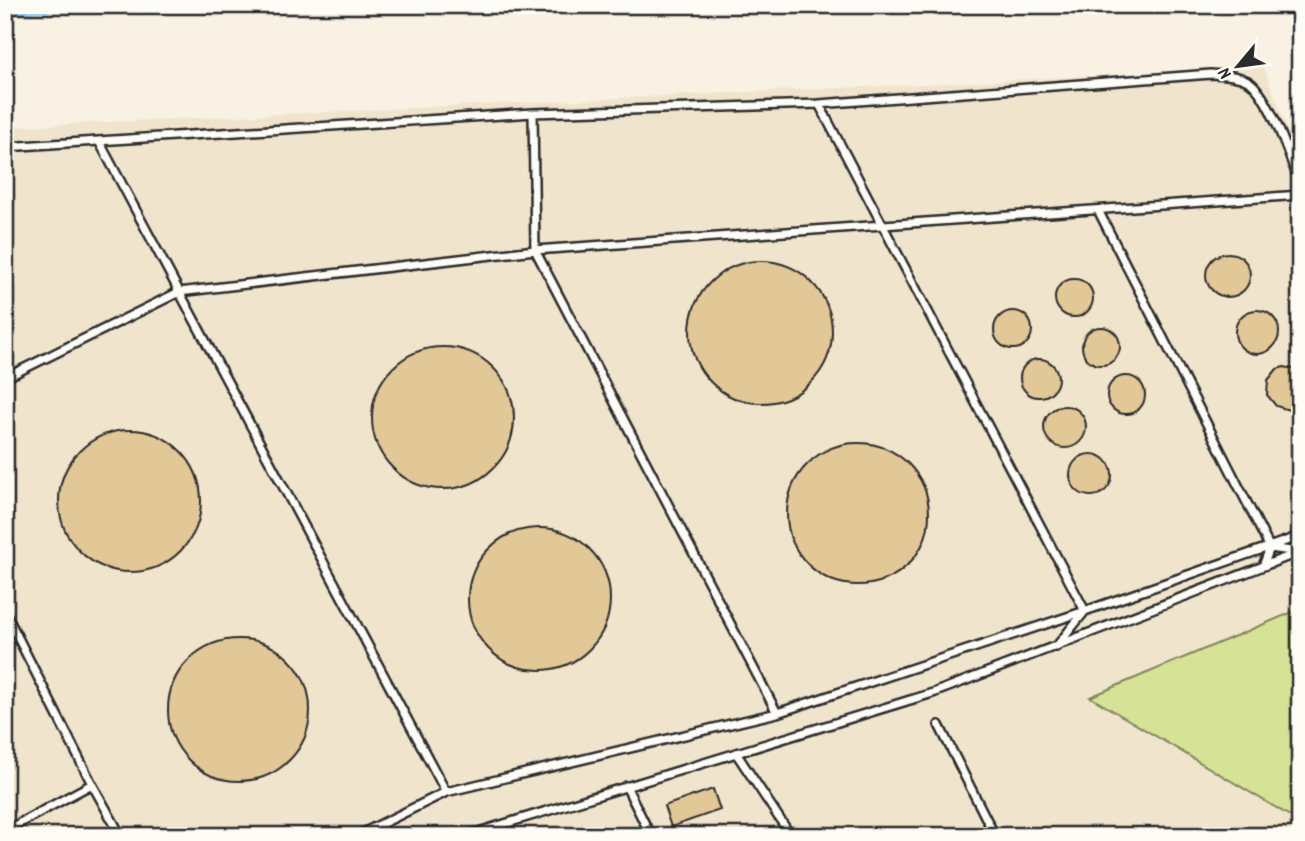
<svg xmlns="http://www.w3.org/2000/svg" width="1305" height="841" font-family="Dekko,sans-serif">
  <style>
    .built { fill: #f1e4cd }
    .green { fill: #d6e295; stroke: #808660; stroke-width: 2 }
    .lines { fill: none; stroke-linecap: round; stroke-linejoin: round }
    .canal { stroke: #9ad0f9; stroke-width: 12 }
    .building { fill: #e2c797; stroke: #2b2b2b; stroke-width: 2 }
    .lane-casing { stroke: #2b2b2b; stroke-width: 12 }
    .lane { stroke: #fdfcf7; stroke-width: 7 }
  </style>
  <rect width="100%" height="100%" fill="#f8f1e4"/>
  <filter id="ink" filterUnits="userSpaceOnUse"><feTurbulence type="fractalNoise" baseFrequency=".0143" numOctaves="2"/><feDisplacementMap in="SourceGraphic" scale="14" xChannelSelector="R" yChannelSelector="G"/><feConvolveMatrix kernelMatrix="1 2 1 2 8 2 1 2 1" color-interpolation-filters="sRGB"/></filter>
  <g filter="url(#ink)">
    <path class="built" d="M1264,68L1300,161V836H5V127Z"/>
    <path class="green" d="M1300,609V822L1090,697Z"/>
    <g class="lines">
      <path class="canal" d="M5,9L58,5"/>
    </g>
    <path class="building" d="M1206 275a22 22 0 1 1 44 0a22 22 0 1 1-44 0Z
      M690 332a71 71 0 1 1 142 0a71 71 0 1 1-142 0Z
      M1055 298a19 19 0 1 1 38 0a19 19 0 1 1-38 0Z
      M1235 332a22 22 0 1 1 44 0a22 22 0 1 1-44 0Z
      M994 330a19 19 0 1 1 38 0a19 19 0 1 1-38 0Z
      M1082 346a19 19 0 1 1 38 0a19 19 0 1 1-38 0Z
      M372 418a71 71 0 1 1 142 0a71 71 0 1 1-142 0Z
      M1020 378a19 19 0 1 1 38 0a19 19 0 1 1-38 0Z
      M1284,367L1300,370V407L1296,409L1289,410L1276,406L1267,395L1268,380L1277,369Z
      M1107 395a19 19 0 1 1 38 0a19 19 0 1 1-38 0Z
      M1044 427a21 21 0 1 1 42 0a21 21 0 1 1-42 0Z
      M59 501a71 71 0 1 1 142 0a71 71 0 1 1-142 0Z
      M787 514a71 71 0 1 1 142 0a71 71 0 1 1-142 0Z
      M1070 475a21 21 0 1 1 42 0a21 21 0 1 1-42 0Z
      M468 599a71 71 0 1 1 142 0a71 71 0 1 1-142 0Z
      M168 710a71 71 0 1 1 142 0a71 71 0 1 1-142 0Z
      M713,789L720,810L671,827L664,806Z"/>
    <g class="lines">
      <defs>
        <path id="lane" d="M819,104L1211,74C1224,75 1237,75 1248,81C1269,93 1290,159 1300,183
          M533,113L535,250L777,713
          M100,143L446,792
          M5,147L533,113L819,104L1085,611L1056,647
          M1098,210L1270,548
          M5,378L179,292L535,250L1300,195
          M1263,566L1270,548L1298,552
          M5,612L92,784
          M939,725L995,836
          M736,753L791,836
          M626,786L651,836
          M5,831L92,784L121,836
          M357,836L446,792L777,713L1085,611L1300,536
          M465,836L933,693L1300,552"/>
      </defs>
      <use href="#lane" class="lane-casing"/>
      <use href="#lane" class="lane"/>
    </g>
  </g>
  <rect width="1305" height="841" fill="none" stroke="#fdfcf7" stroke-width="28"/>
  <rect x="14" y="14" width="1277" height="813" fill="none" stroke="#2b2b2b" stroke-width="2.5" filter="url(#ink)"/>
  <g transform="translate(1238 66) rotate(241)" stroke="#fdfcf7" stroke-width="5" paint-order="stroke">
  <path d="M0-5L12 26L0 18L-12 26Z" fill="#2b2b2b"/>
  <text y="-10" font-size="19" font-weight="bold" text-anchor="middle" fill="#2b2b2b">N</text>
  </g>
</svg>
